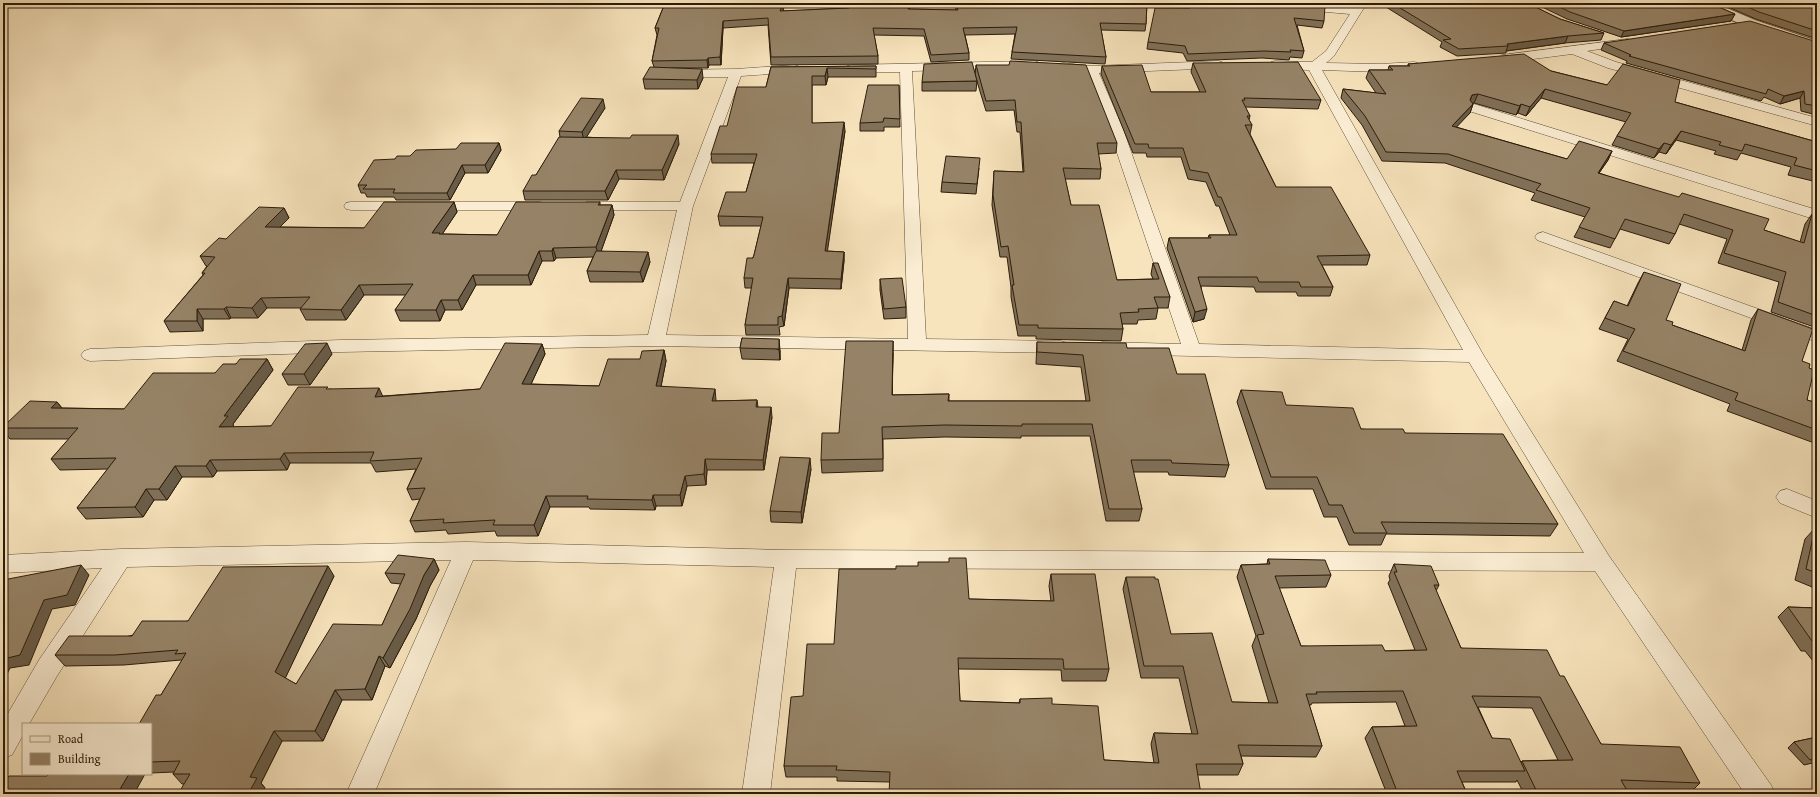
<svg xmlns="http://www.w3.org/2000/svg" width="1820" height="797" font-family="'Gentium Book Plus',serif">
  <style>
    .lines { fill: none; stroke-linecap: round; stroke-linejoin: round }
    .minor-casing { stroke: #5f4e36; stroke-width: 1 }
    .tertiary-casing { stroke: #5f4e36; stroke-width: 2 }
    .minor { fill: #faedd3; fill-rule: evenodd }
    .tertiary { fill: #faedd3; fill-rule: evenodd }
    .wall { fill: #817159; stroke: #2c1c0a; fill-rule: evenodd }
    .shaded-wall { fill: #695c48; stroke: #2c1c0a }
    .building { fill: #968367; stroke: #2c1c0a }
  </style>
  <rect width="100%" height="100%" fill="#f7e3bc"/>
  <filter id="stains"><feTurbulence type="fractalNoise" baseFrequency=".005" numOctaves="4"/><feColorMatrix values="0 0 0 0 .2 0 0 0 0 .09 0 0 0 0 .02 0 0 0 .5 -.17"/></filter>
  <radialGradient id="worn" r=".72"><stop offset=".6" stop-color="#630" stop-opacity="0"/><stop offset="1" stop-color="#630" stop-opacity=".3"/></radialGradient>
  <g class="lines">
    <defs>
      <path id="minor" d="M1250,3H1297L1354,7L1357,3H1367L1334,56L1326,63L1381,64L1414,62L1418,63L1420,66L1418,69L1414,70L1381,72L1322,70L1484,356L1609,556L1771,785L1775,794H1745L1595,571L796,568L770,794H742L774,567L473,560L374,794H346L451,560L127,567L57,676L29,724H23V735L12,755L3,758V722L39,660L102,568L3,573V555L121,549L466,542L786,550L1584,553L1469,362L1102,354L1096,352L1093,348L1096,344L1102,342L1181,344L1109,129L1086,73L1059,70L1057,67L1059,64L1063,63L1091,66L1218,61L1222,62L1224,65L1222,68L1099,73L1123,129L1199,344L1463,350L1309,70L1275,69L1271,68L1269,65L1271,62L1275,61L1312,62L1326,51L1350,14L1255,6Z
        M1628,39L1632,40L1634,42L1632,44L1587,51L1616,62L1817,118V126L1608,68L1572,54L1502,63L1496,59L1502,55Z
        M1034,61L1038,62L1040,65L1038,68L912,71L926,339L1061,341L1067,343L1070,347L1067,351L1061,353L656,346L341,352L90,361L84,359L81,355L84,351L90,349L341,340L648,335L677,210H587L582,209L580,206L582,203L587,202H680L728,77H677L673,76L671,73L673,70L736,69L794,65L798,66L800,69L798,72L741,76L693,206L666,335L908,339L900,72L851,73L847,72L845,69L847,66L851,65Z
        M1474,104L1817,210V220L1469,111L1468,108L1469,105Z
        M351,202H540L545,203L547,206L545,209L540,210H351L346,209L344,206L346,203Z
        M1543,232L1817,330V342L1537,240L1535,237L1537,234Z
        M1787,489L1817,501V518L1780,503L1776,497L1780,491Z"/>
      <path id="tertiary" d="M1699,3H1715L1755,20L1817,41V49L1745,26L1701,6Z"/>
    </defs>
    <use href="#minor" class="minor-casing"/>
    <use href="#tertiary" class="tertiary-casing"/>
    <use href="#minor" class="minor"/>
    <use href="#tertiary" class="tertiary"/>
  </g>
  <path class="wall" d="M665,3H785L783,11L849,8V3H911L909,9L956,10L954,3H1147L1146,24L1145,31L1101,30L1106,57L1105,64L1011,59L1012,52L1015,34L965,35L969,53V60L931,62L924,36L874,35L878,56V64L771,65L768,25L723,28L721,65H709L708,68H671L703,78L698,89H645L643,79L654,67L652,61L657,35L655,28Z
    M1188,3H1283L1324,21L1322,28L1297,25L1304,51L1302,58L1290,57L1289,60L1262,58L1187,61L1183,53L1147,49L1148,42L1189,8Z
    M1318,3H1356L1353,5Z
    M1368,3H1527L1560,19L1604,33L1601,40L1565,43L1506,51V53L1457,56L1440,47L1442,42L1386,7H1367Z
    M1534,3H1709L1735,14L1731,21L1621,37L1567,19Z
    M1719,3H1817V39L1756,19Z
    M1817,42V115L1801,111L1800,98L1780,104L1764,97L1761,101L1626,63L1627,61L1601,50L1604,43Z
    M1193,63L1321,100L1318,109L1245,107L1250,116L1249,120L1252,125L1250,134L1276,187L1370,255L1367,265H1322L1333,287L1330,296H1298L1296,292H1256L1254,287L1201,286L1204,319L1193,322L1167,248L1169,238H1208L1209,235H1230L1219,206H1216L1206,182L1188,179L1181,157H1147L1146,153H1133L1101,74L1102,66L1151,92H1200L1191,72Z
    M1408,64L1551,71L1675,102L1817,142V182L1788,175L1791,167L1741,153L1737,160L1714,154L1716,151L1676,140L1666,154L1659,152L1654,158L1612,145L1617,136L1626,122L1541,98L1526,116L1518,113L1516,115L1474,103H1472L1473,104L1470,113L1456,127L1567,159L1612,151L1608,160L1599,173L1764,230L1800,242L1805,224L1812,214L1817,216V328L1771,312L1779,282L1718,263L1727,239L1679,224L1675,234L1669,244L1620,229L1610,248L1574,237L1585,217L1531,200L1535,193L1445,163L1382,161L1362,125L1341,98L1343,89L1376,93L1366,78L1369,70H1388L1389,66H1408Z
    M976,65L1117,143L1116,153L1098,154L1101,169L1100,179H1065L1071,205L1117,280L1153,279L1151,274L1153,263L1170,297L1168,308H1158L1156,319L1138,320L1137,324H1122L1123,329L1121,341L1036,339V336H1018L1011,297V287L1007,257H1000L992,205L994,171L1023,172L1020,132H1017L1014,110L986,111L975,75Z
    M876,66V77H828L826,85H812V123L845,131L827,251L844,252V261L841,289L789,288L784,326L779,327L780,335H746L745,325L752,288H745L744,278L754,255L761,226H720L718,216L746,192L754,163H712L711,154L727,126L766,87L771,67Z
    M977,81L976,91H922V82Z
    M899,85L900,127H884V131H860V123Z
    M605,108L586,137L679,144L664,180L619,179L608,200H525L523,191L536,175L560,137L559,131Z
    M499,143L501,150L488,173H465L450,200H396L394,197H367L365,193H361L358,185L395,159Z
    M979,168L976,194L941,192L942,182Z
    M454,202L457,212L442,234L497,235L600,202V205H612L614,215L601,251L650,262L643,282H590L587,271L593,257L556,258L554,261H542L531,285H476L462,310H445L440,321H400L395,310L406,295H364L346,320H306L300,309L302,308H267L258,318H231L230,319H203V331L170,332L164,321L203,275L202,273L207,266H206L200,256L226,239L284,208L289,218L280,227L364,228Z
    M1644,272L1666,320L1672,325L1742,350L1751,320L1758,309L1802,361L1809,368L1807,400L1817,403V444L1727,411L1730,404L1617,361L1628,339L1599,329L1614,301L1627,306L1638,283Z
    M880,279L906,307V318L884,319L880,290Z
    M742,338L780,350V360L742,359L740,348Z
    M1037,342L1127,348L1177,374L1229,465L1225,477L1169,475L1168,472H1133L1142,509L1139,521H1106L1090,436H1021V438L945,437L883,439V471L822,473L821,460L839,433L893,353L892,395L949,394V401H1086L1081,367L1036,364Z
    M542,344L545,354L531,384L599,386L640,359L664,350L666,361L661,386L716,400V401L757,400L758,407L772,417L764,470H707L706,485L687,486L682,506H656L655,510L590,509L589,507H550L538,536H497L495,531L448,534L446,530L415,532L410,521L420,499L412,500L407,489L416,469L376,472L371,463H290L287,470L217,471L213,477H182L167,500H154L143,517L86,519L77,508L108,469L60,470L51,459L69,439H10L3,430V428L57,402L62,408L124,409L215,373L236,364L267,359L273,370L233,424L234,427L271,426L329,389L383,396L480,389Z
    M332,354L310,385H288L282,374Z
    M1241,390L1286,405L1361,429L1405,433L1558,524L1550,536L1386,534L1381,545H1349L1337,517H1324L1313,489H1266L1237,402Z
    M811,469L802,523L771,522L770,511Z
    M1815,528L1817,529V589L1795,580L1805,539Z
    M434,559L439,570L430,586L416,619L390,668L385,666L372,700H342L323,741H282L261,783L265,788L182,784L173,774L174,772L151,773V724L161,695L182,661L181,660L124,665L65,666L55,655L188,621L334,576L285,678L296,684L382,625L401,584L391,583L385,573Z
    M1268,559L1331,575L1326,587L1279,588L1301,646L1385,651L1415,650L1388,583L1390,580L1389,576L1394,564L1439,585L1436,591L1461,648L1560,676L1601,744L1700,783L1689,794L1627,792L1629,794H1524L1517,780L1516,782H1462L1467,794H1387L1365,738L1372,727L1405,726L1396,702L1312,703L1311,705H1309L1322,746L1316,757L1241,756L1243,764L1238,775H1198L890,782L837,781V777H786L784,766L803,696L834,644L969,599L1051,601L1049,586L1051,574L1109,669L1106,681H1062L1061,670L958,669L960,701L1019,703L1020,699L1052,704L1104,760L1154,763L1151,744L1154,733L1192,734L1179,678H1141L1123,589L1126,577L1171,634L1232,702L1269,703L1252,646L1256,636L1237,577L1241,565L1267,564ZM1478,707L1532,708L1558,760L1522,761L1521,762L1492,738Z
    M1788,607L1817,608V666L1805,651H1801L1778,617Z
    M1817,737V762L1804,765L1788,748L1794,742Z"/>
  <path class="shaded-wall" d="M783,3H785L781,18L780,11Z
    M909,3H911L908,16V9Z
    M1735,14L1731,21L1621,37L1624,31Z
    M723,21V28L721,65L720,57Z
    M1568,36L1565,43L1506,51L1508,46L1507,44Z
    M708,58L709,65L708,68L707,60Z
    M827,68L828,77L826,85L825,76Z
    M702,69L703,78L698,89L697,80Z
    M1545,89L1541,98L1526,116L1530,107Z
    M1804,91L1800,98L1780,104L1784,96Z
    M1478,94L1474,103L1469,104L1472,95Z
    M603,99L605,108L584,141L582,132Z
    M1473,104L1470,113L1449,135L1452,126Z
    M1521,104L1518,113L1516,115L1520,106Z
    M844,122L845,131L826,261L825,251Z
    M1681,131L1676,140L1666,154L1671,145Z
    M678,135L679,144L664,180L662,170Z
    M499,143L501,150L488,173L485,165Z
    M1664,143L1659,152L1654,158L1659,149Z
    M1612,151L1608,160L1593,182L1598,173Z
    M462,165L465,173L450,200L447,193Z
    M616,170L619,179L608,200L605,191Z
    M454,202L457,212L441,236L432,233Z
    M612,205L614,215L599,257L596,247Z
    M284,208L289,218L270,237L265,227Z
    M553,248L556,258L554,261L552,251Z
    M539,251L542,261L531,285L528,275Z
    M648,252L650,262L643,282L640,272Z
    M844,252V261L841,289V279Z
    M473,275L476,285L462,310L458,300Z
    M788,278L789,288L784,326L782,316Z
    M359,285L364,295L346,320L341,310Z
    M261,298L267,308L258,318L252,308Z
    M441,300L445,310L440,321L436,310Z
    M226,307L231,318L230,319L224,309Z
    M197,309L203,319V331L197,321Z
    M1207,309L1204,319L1193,322L1195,312Z
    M779,339L780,350V360L779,349Z
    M893,341V353L892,407V395Z
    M327,343L332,354L310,385L304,374Z
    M542,344L545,354L526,395L522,384Z
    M664,350L666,361L659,397L656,386Z
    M267,359L273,370L233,424L234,427H219L224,416Z
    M379,388L384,399L375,397Z
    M715,389L716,400L714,411L712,401Z
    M57,402L65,412L51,408Z
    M771,407L772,417L764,470L763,460Z
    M284,453L290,463L287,470L280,459Z
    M810,458L811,469L802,523L801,512Z
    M705,459L707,470L706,485L704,474Z
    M210,460L217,471L213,477L206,466Z
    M175,466L182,477L167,500L159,489Z
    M685,476L687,486L682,506L680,495Z
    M146,489L154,500L143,517L135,507Z
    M653,495L656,506L655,510L652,500Z
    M546,496L550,507L538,536L534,525Z
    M434,559L439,570L430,586L416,619L390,668L383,658L424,575Z
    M81,565L89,575L75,605L52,609L29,665L10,668L3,682V659L44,600Z
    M328,566L334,576L283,683L275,672Z
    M379,656L385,666L372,700L365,689Z
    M335,690L342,700L323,741L315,731Z
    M3,710L6,712L3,716Z
    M274,731L282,741L261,783L265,788L262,794H248L250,777Z
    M129,774H145L134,794H117Z"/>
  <path class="building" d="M665,3H783L780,11L849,8V3H909L908,9L958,10L956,3H1147L1146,24L1100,23L1106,57L1012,52L1017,27L963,28L969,53L931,55L924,29L873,28L878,56L771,57L768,18L723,21L720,57L708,58L707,60L652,61L659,28H655Z
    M1190,3H1283L1325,6L1324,21L1294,18L1304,51L1290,50L1291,52L1264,51L1188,54L1185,46L1148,42L1155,8H1190Z
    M1392,3H1527L1560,19L1604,33L1568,36L1507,44L1508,46L1459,49L1443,40L1451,39Z
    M1551,3H1709L1735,14L1624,31L1570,12Z
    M1738,3H1817V31L1759,12Z
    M1750,21L1817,42V106L1805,104L1804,91L1784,96L1768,89L1766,94L1629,56L1631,55L1604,43Z
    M1524,54L1551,71L1607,85L1623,64L1680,80L1675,102L1817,142V171L1794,165L1797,158L1745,144L1742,151L1719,145L1721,142L1681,131L1671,145L1664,143L1659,149L1617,136L1631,113L1545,89L1530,107L1521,104L1520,106L1478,94L1472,95L1470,100L1473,104L1452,126L1567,159L1579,141L1612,151L1598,173L1679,197L1682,193L1769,219L1764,230L1804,243L1812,214L1817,216V316L1778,302L1786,272L1724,253L1733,230L1684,214L1675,234L1625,219L1615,239L1579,227L1590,208L1536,190L1541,184L1448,154L1386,152L1365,116L1343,89L1386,94L1369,70H1393L1389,66H1410L1408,64Z
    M1010,61L1086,65L1117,143H1097L1101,169L1063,168L1071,205H1099L1117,280L1159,279L1153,263H1158L1170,297H1154L1158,308L1138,309L1139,312L1120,313L1123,329L1038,328V325H1019L1012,285H1014L1008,246L1001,247L993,195L994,171L1024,172L1021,122H1017L1015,100L986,101L976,65H1009Z
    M972,62L977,81L922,82L924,64Z
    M1298,62L1321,100L1244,98L1245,100H1242L1250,116H1247L1252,125H1245L1276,187H1331L1370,255L1317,256L1333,287H1301L1299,282H1259L1257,277H1198L1207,309L1195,312L1169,238H1211L1209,235H1237L1221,197H1218L1208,173L1190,170L1183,148H1149L1148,144H1135L1102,66L1142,65L1151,92H1206L1193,63Z
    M876,66V69L827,68L825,76H812V123L844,122L825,251L844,252L841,279L788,278L782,316L778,317V325H745L753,278H744L747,258H753L754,255L763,217L718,216L726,192H746L757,154H711L720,126H727L737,87H766L771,67Z
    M650,67L702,69L697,80L643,79Z
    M868,85H899L900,119L884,118L883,122L860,123Z
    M581,98L603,99L582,132L559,131Z
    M632,135H678L662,170H616L605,191H523L532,175H536L559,137L630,138Z
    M461,143H499L485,165H462L447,193H393L395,189H363L367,185H358L374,160L395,159L397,156H410L416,150L456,149Z
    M946,156L980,158L977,184L942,182Z
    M384,202H454L432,233H440L439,234L497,235L516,202H600L598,205H612L596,247L553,248L552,251H539L528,275H473L458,300H441L436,310H395L413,284L359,285L341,310L300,309L310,297L261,298L252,308L226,307L224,309H197V321H164L205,273H202L215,257L200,256L219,238L226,239L259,207L284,208L265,227L364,228Z
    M596,251L648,252L640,272L587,271Z
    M1644,272L1681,284L1666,320L1673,322L1672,325L1745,351L1758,309L1813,329L1802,361L1810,364L1809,368L1814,370L1807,400L1817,403V430L1735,400L1738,393L1623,351L1635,329L1605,318L1614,301L1628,306Z
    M902,278L906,307L884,309L880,279Z
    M742,338L779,339V349L740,348Z
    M846,341H893L892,395L949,394L948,401H1090L1083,355L1037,352V342L1126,343L1127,348H1169L1177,374H1205L1229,465L1172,463L1171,460H1131L1142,509H1109L1092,424H1022V426L945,425L882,427L883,459L821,460L822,433H839Z
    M327,343L304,374H282L305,344Z
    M505,343L542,344L522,384L599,386L608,359H640L642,351L664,350L656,386L715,389L712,401L757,400L756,407H771L763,460L705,459L704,474L685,476L680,495H653L652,500L587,499L588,496H546L534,525H493L495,520L443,523L444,519L410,521L425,488L407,489L422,458L370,461L374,452L284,453L280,459L210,460L206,466H175L159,489H146L135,507L77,508L116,458L51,459L78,428H3V427L30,401L57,402L51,408L124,409L153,373H215L223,364H236L240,359H267L224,416H228L219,427L271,426L298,387H328L326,389L379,388L375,397L480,389Z
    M1241,390L1282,392L1286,405L1353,408L1361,429H1403L1405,433L1503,434L1558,524L1381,522L1387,533H1354L1342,505H1329L1317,477H1271Z
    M780,457L810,458L801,512L770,511Z
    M1815,528L1817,529V573L1806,569Z
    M398,555L434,559L424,575L410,609L383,658L379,656L365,689L335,690L315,731H274L250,777L257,778L248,794H178L190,774H173L180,761L151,762V724H139L156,695H161L186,653L175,654L178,650L115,655H55L69,636H132L142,621H188L223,567L328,566L275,672L296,684L333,624L382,625L405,574L385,573Z
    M949,558H966L969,599L1054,601L1051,574H1095L1109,669H1064L1063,659L958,658L960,701L1020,703V699L1052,698V704L1098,706L1104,760L1159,763L1154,733L1198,734L1183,666H1144L1126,577H1155V579H1158L1171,634L1212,633L1232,702L1278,703L1257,635L1264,634L1241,565L1270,564L1268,559L1325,560L1331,575L1275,576L1301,646L1382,645L1385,651L1427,650L1394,572H1397L1394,564L1431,566L1439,585H1434L1461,648L1547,650L1560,676H1564L1601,744L1680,747L1700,783L1621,780L1629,794H1538L1522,761L1573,760L1540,697L1472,696L1492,738L1510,739L1525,771H1457L1467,794H1398L1372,727L1417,726L1403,691L1316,692L1317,694H1306L1322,746L1238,745L1243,764H1196L1201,794H889L890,772L836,770L837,766H784L791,697L803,696L807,644H834L839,569H896V566H918V562H949Z
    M81,565L67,595L44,600L20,655L3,659V580Z
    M1788,607L1817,608V643L1816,641H1812Z
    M1817,737V758L1810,760L1794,742Z
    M49,774H129L117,794H3V786L9,776H47Z"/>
  <rect width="1820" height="797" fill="none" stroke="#f7e3bc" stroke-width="16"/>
  <rect x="4" y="4" width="1812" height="789" fill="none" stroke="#2c1c0a" stroke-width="2"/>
  <rect x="8" y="8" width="1804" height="781" fill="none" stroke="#2c1c0a"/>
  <rect x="22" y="723" width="130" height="52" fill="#faedd3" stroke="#a89983"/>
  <rect x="30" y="736" width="20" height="6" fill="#faedd3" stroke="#a89983"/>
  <text x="58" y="743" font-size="12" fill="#2c1c0a">Road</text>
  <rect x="30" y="753" width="20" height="12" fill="#968367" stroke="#a89983"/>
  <text x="58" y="763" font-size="12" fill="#2c1c0a">Building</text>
  <rect width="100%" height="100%" filter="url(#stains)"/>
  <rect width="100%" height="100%" fill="url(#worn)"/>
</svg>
